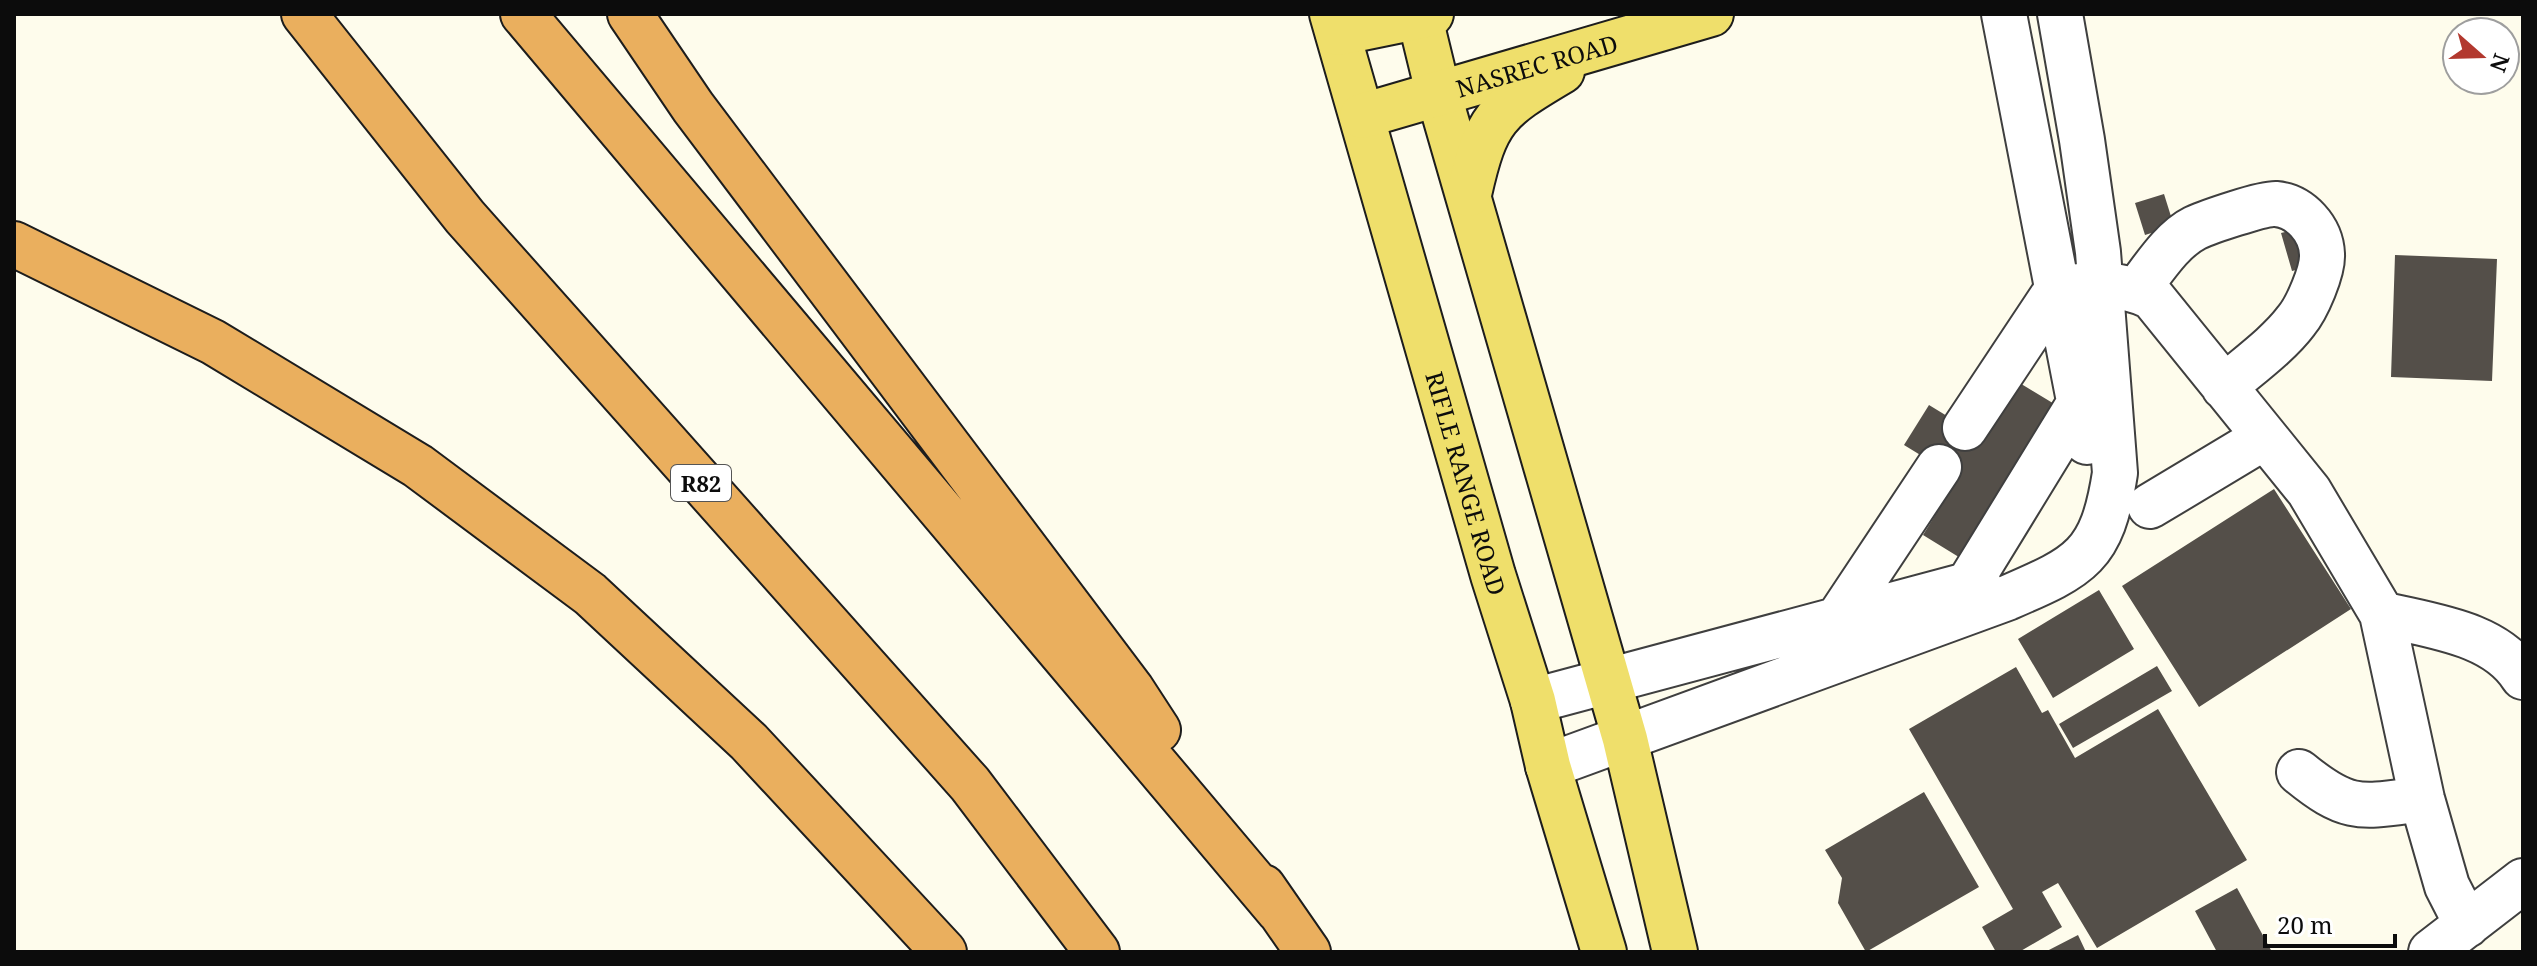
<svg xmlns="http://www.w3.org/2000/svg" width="2537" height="966" font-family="'Noto Serif',serif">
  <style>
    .building { fill: #544f49 }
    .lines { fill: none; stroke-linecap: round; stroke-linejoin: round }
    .minor-casing { stroke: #3f3f3f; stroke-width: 48 }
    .major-casing { stroke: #1d1d1d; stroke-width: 48 }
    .highway-casing { stroke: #1d1d1d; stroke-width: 48 }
    .minor { stroke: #fff; stroke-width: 44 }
    .major { stroke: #efdf6b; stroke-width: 44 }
    .highway { stroke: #eaaf5e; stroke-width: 44 }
    .labels { text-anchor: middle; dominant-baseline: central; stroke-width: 8; stroke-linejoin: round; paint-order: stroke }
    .shield { fill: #fff; stroke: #555; stroke-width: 2 }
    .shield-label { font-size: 22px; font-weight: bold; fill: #0c0c0c }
    .street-label { font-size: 24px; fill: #0c0c0c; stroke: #fff }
  </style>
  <rect width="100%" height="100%" fill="#fefcec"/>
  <path class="building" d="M2164,194L2174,226L2145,235L2135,203Z
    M2296,229L2307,267L2292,271L2281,233Z
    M2395,255L2497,259L2492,381L2391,377Z
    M2018,382L2056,405L1962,559L1923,535L1958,478L1904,445L1929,405L1983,438Z
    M2274,489L2351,609L2199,707L2122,586Z
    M2099,590L2134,649L2053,698L2018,639Z
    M2157,666L2172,691L2073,748L2059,724Z
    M2016,667L2042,713L2048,710L2075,758L2158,709L2247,860L2097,948L2058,883L2042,892L2062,927L2019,952H1996L1982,927L2013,909L1909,729Z
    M1924,792L1979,887L1866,952L1838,903L1842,878L1825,850Z
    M2237,888L2272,952H2217L2195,911Z
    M2078,935L2086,952H2045Z"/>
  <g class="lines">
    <defs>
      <path id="minor" d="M2004,14L2087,442
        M2137,290C2153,270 2171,240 2195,228C2208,222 2263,203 2276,204C2300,206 2321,229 2322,254C2323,271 2307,308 2296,321C2278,345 2247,367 2224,387
        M1965,428L2058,288C2093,284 2120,282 2152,297L2309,491L2382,614L2422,799L2447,886L2467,925
        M2150,506L2265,437
        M1968,585L2080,402
        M2382,614C2429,626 2495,632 2523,677
        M1838,619L1939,467
        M1533,701L1978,582
        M1548,766L2007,598C2081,566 2102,557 2115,473L2098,252L2082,140L2060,14
        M2299,772C2349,813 2361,807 2422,799
        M2431,952L2523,881"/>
      <g id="major">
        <path id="s1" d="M1332,14L1493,575L1533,701L1548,766L1604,952"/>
        <path d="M1419,14L1438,92L1625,739L1675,952"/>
        <path d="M1338,33L1431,14"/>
        <path id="s2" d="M1362,116L1711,14"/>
        <path d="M1469,194C1486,118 1496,110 1562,71"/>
      </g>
      <path id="highway" d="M304,14L465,217L970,784L1097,952
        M523,14L1279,911
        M630,14L693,107L1132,690L1158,730
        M14,244L213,342L418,466L590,594L749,742L944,952
        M1263,887L1308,952"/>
    </defs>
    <use href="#minor" class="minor-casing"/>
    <use href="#major" class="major-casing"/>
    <use href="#highway" class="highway-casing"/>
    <use href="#minor" class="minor"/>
    <use href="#major" class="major"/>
    <use href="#highway" class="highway"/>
  </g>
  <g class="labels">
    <rect class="shield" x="671" y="465" width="60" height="36" rx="6"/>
    <g class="shield-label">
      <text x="701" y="483">R82</text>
    </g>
    <g class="street-label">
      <text stroke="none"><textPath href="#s2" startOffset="182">NASREC ROAD</textPath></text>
      <text stroke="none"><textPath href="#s1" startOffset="488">RIFLE RANGE ROAD</textPath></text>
    </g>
  </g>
  <rect width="2537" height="966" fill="none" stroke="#0c0c0c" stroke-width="32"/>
  <g transform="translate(2481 56) rotate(110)"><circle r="38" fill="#ffffff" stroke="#9e9e9e" stroke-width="2"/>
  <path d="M0-6L14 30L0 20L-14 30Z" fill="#b2382e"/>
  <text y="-12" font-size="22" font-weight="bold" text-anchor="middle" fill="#0c0c0c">N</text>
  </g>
  <path d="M2265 934v12h130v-12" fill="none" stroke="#0c0c0c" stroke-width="4"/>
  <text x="2277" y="934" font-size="24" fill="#0c0c0c" stroke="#ffffff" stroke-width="6" paint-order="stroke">20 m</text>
</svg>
